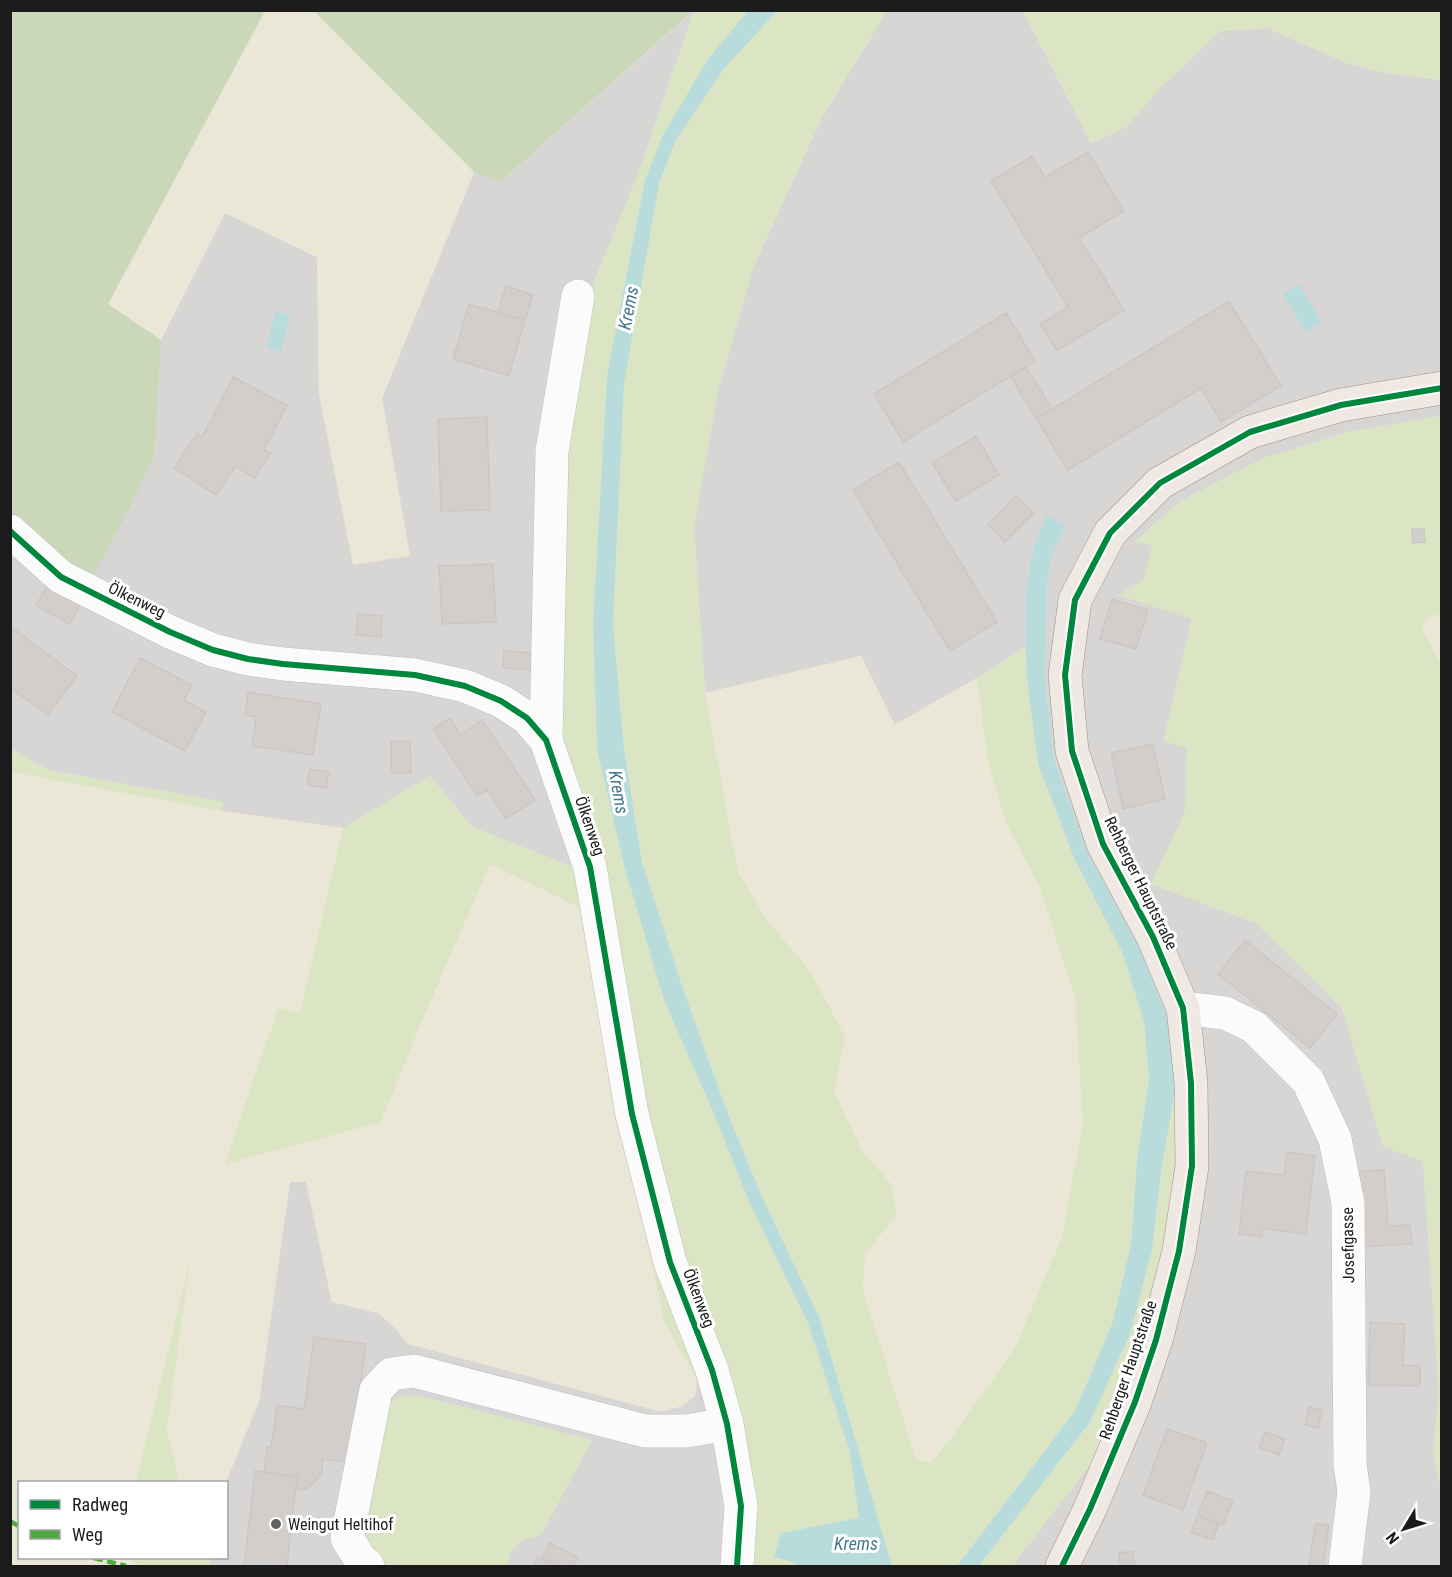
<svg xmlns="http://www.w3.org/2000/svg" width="1452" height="1577" font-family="'Roboto Condensed',sans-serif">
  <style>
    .residential { fill: #d8d6d5 }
    .farmland { fill: #eae7d6 }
    .grass { fill: #dce5c3 }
    .forest { fill: #cad7b9 }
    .water { fill: #b7dcdb }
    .building { fill: #d1cecc; stroke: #ccc7c5; stroke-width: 1.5 }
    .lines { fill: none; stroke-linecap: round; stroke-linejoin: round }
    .minor-casing { stroke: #bfbdbc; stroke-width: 34 }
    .major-casing { stroke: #9d8f82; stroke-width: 34 }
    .minor { stroke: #fcfbfb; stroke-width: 33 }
    .major { stroke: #efe8e3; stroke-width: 33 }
    .quiet { stroke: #52a943; stroke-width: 4.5; stroke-dasharray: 9 4.5; stroke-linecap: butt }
    .cycleway-casing { stroke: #fff; stroke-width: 10 }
    .cycleway { stroke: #00873e; stroke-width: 6 }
    .poi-dot { fill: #636261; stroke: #fff; stroke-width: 2 }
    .labels { text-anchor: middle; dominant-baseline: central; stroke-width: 6; stroke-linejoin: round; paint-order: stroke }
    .street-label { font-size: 16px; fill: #1b1b1b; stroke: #fff }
    .poi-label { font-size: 16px; fill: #1b1b1b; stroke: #fff; text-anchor: start }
    .water-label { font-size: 18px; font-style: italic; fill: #44788f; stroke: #fff }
  </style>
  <rect width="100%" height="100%" fill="#e9e6e3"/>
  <path class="residential" d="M694,11L637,177L588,297L578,869L472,827L430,776L343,828L222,811V802L48,770L11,749L10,514L69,567L92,578L127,514L155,454L161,340L225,213L317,257L319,394L410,556L382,398L474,172L500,182Z
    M887,11H1023L1091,143L1126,127L1158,90L1220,31L1267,28L1347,63L1387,73L1441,80V416L1349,432L1264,458L1179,502L1136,541L1153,545L1143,581L1118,595L1192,618L1164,740L1187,747L1185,813L1151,884L1256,923L1342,1008L1383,1146L1423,1161L1439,1391L1433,1451L1441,1490V1566H1012L1091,1463L1140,1335L1164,1248L1174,1166L1176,1085L1137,944L1087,852L1054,759L1045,678L1047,585L1052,555L1034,546L1027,580L1025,627L1026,647L977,678L894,725L861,656L705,693L694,528L717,394L753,268L822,117Z
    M306,1181L332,1302L378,1313L393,1326L408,1344L697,1379L725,1380L748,1566H507L510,1552L522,1540L380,1565L386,1566H210V1558H226V1482L259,1401L290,1182Z"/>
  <path class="farmland" d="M265,11H314L474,172L382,398L410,556L353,565L319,394L317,257L225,213L161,340L107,304Z
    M1441,614V668L1422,628L1424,621L1432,616Z
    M861,656L895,725L977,678L988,761L1006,823L1039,886L1075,997L1083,1124L1062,1237L1015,1348L955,1433L931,1463L916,1459L863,1291L865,1254L896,1216L892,1185L862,1151L834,1091L845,1037L811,972L767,920L738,873L705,693Z
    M10,772L222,811L343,828L300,1014L278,1010L226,1163L381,1122L418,1030L490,864L587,911L664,1322L697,1379L695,1396L683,1406L661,1412L408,1344L393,1326L378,1313L332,1302L306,1182H290L259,1401L226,1482H179L167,1429L188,1269L136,1482H20V1558H125L130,1559L140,1566H11Z"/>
  <path class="grass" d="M694,11H748L708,59L645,180L607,375L593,623L597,750L625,869L664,1000L714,1114L750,1204L808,1323L850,1452L860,1518L781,1534L796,1563V1566H748L751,1503L697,1379L664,1322L624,1125L587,911L490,864L418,1030L381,1122L225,1164L278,1009L300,1013L343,828L430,776L472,827L578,869L555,737L562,450L588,297L637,177Z
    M777,11H887L822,117L753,268L717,394L694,528L705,693L738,873L767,920L811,972L845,1037L834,1091L862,1151L892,1185L896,1216L865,1254L863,1291L916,1459L931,1463L955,1433L1015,1348L1062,1237L1083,1124L1075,997L1039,886L1006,823L988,761L977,678L1026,647L1027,680L1038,764L1074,858L1122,952L1144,1021L1149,1081L1137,1160L1131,1245L1112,1324L1075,1411L957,1566H892L820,1319L762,1197L725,1106L682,986L642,862L624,749L613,624L624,384L659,184L675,142L723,70Z
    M1023,11H1441V80L1387,73L1347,63L1267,28L1220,31L1158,90L1126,127L1091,143Z
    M1441,416V614C1431,616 1425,617 1422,628L1442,668L1441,1490L1433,1451L1439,1391L1423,1161L1383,1147L1342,1008L1256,923L1151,884L1185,813L1187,748L1164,741L1192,619L1118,595L1143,581L1153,545L1135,542L1179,502L1263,458L1349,432Z
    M10,749L48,770L223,802L222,811L11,772Z
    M1176,1085L1174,1166L1164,1248L1140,1335L1091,1463L1012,1566H979L1090,1422L1130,1334L1152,1250L1162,1165Z
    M190,1261L167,1429L179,1482H136Z
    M401,1395L420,1396L592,1440L541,1535C519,1541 511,1543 507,1566H386C369,1563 368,1550 367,1536L387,1406Z
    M125,1558H210V1566H140L130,1559Z"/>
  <path class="forest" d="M11,11H265L108,304L161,340L155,454L127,514L92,578L70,567L11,514Z
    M314,11H693L500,182L474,172Z"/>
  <path class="water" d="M748,11H777L723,70L675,142L659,184L624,384L613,624L624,749L642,862L682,986L725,1106L762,1197L820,1319L892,1566H796V1563L774,1557L781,1533L859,1518L850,1452L808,1323L750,1204L714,1114L664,1000L625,869L597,750L593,623L607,375L645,180L663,135L708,59Z
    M1299,284L1322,322L1305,332L1283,294Z
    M275,312L290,315L281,352L267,348Z
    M1046,516L1066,525L1052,555L1047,585L1045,678L1054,759L1087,852L1137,944L1166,1013L1176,1085L1162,1165L1152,1250L1130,1334L1090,1422L979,1566H957L1075,1411L1112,1324L1131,1245L1137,1160L1149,1080L1144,1021L1122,952L1074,858L1038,764L1027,680L1025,627L1027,580L1034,546Z"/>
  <path class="building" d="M1088,152L1124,211L1079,238L1124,310L1057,351L1040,324L1068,307L991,181L1032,156L1045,177Z
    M506,286L533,295L525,320L498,312Z
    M1229,301L1281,386L1221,422L1201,388L1068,470L1036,419Z
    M469,304L525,320L509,376L453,359Z
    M1006,313L1035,361L903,442L874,394Z
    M1026,367L1052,409L1036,419L1011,377Z
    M233,377L287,405L264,450L271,453L254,478L236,466L216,495L174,468L197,433L202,437Z
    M487,417L490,510L441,511L438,419Z
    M976,436L999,475L956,501L932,463Z
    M899,462L997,622L950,651L853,490Z
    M1016,496L1034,513L1005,542L988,525Z
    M1412,529H1424L1425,542L1413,543Z
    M493,564L496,622L442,624L439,566Z
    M47,585L81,603L70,624L36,606Z
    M1112,599L1148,610L1136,649L1100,639Z
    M358,614L382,616L381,637L356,635Z
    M10,626L77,676L48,715L10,688Z
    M504,651L536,653L535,670L503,668Z
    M140,658L192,685L184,700L206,712L185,751L112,712Z
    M248,692L321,704L313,755L252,746L256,717L245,715Z
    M450,718L460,735L482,720L535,800L506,819L487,790L477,796L433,729Z
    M391,741H410L411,773H391Z
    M1153,744L1165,799L1123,809L1111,753Z
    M310,769L329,772L326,788L307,785Z
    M1245,940L1337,1014L1310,1048L1218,974Z
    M1287,1152L1315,1156L1306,1234L1263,1229L1262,1237L1239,1234L1246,1171L1284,1175Z
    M1384,1170L1388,1226L1410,1225L1412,1244L1363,1247L1358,1171Z
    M1370,1322L1405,1324L1403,1365L1420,1366V1386L1368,1385Z
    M314,1337L366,1344L350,1463L323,1459L322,1471L317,1479L308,1488L296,1490L297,1477L264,1472L267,1447L271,1448L277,1405L304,1409Z
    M1309,1407L1322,1410L1318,1428L1305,1425Z
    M1167,1429L1207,1443L1183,1510L1143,1495Z
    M1265,1432L1285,1439L1279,1455L1259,1448Z
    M255,1471L297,1477L287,1566H244Z
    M1207,1491L1233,1501L1223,1525L1198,1515Z
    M1198,1515L1219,1524L1213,1540L1191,1532Z
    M1315,1524L1329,1525L1323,1566L1309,1564Z
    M549,1543L578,1557L574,1566H559L542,1559Z
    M1133,1551L1135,1566H1120L1119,1553Z
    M538,1557L542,1559L559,1566H533Z"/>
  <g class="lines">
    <defs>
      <path id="minor" d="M10,531L61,577L170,632L213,650L248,659L283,664L415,675L465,686L501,701L527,718L546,740L590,867L632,1114L670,1262L712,1370L727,1424L741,1506L737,1566
        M546,740L552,451L578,296
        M1183,1008L1225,1013L1254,1027L1308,1081L1335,1139L1348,1203L1350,1464L1354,1492L1345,1566
        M368,1566L360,1559L347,1538L376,1390L391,1374L414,1371L645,1431H687L727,1424"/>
      <path id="major" d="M1062,1566L1090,1509L1135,1402L1156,1340L1179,1251L1192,1166L1191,1083L1183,1008L1153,937L1103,844L1072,751L1065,675L1075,600L1110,533L1160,483L1250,432L1341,405L1442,388"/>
    </defs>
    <use href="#minor" class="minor-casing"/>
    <use href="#major" class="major-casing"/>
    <use href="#minor" class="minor"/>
    <use href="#major" class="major"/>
    <path class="quiet" d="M10,1521L20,1527
      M94,1558L126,1566"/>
    <defs>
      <path id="cycleway" d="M10,531L61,577L170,632L213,650L248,659L283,664L415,675L465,686L501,701L527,718L546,740L590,867L632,1114L670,1262L712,1370L727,1424L741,1506L737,1566
        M1062,1566L1090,1509L1135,1402L1156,1340L1179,1251L1192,1166L1191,1083L1183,1008L1153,937L1103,844L1072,751L1065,675L1075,600L1110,533L1160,483L1250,432L1341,405L1442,388"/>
    </defs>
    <use href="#cycleway" class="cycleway-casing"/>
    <use href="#cycleway" class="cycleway"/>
  </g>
  <circle class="poi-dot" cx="276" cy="1524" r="6"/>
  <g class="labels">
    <g class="street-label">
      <text transform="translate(137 600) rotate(26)">Ölkenweg</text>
      <text transform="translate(590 826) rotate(71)">Ölkenweg</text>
      <text transform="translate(1141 883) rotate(64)">Rehberger Hauptstraße</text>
      <text transform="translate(1348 1245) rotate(-91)">Josefigasse</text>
      <text transform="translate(699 1298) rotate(69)">Ölkenweg</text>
      <text transform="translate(1128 1370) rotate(-71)">Rehberger Hauptstraße</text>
    </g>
    <g class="poi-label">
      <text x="288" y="1524">Weingut Heltihof</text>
    </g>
    <g class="water-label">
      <text transform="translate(628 308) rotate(-79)">Krems</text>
      <text transform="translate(619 792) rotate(80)">Krems</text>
      <text x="856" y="1543">Krems</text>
    </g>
  </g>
  <rect width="1452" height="1577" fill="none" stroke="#1b1b1b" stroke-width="24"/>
  <rect x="18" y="1481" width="210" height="78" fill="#ffffff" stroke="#a4a4a4" stroke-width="1.5"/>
  <rect x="30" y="1500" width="30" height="9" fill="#00873e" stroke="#a4a4a4" stroke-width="1.5"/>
  <text x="72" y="1511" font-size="18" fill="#1b1b1b">Radweg</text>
  <rect x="30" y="1530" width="30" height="9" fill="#52a943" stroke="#a4a4a4" stroke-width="1.5"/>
  <text x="72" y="1541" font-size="18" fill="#1b1b1b">Weg</text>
  <g transform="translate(1404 1529) rotate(232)" stroke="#ffffff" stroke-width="4.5" paint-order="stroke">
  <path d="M0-4.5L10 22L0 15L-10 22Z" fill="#1b1b1b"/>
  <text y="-9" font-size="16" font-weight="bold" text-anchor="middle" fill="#1b1b1b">N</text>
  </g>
</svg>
